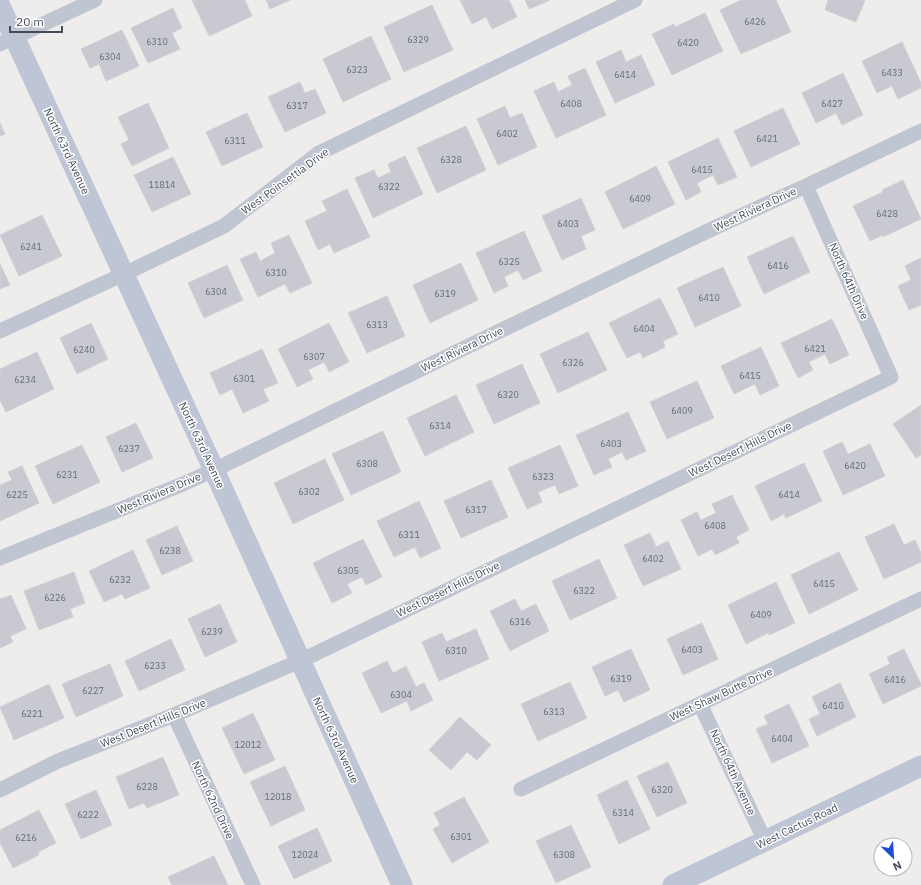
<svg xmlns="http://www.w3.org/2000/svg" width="921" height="885" font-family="'IBM Plex Sans',sans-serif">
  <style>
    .building { fill: #c9cad1; stroke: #d0d1d7 }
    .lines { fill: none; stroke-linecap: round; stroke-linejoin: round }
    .street { stroke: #bfc5d1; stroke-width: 15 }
    .secondary { stroke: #bec5d5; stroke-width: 21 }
    .labels { text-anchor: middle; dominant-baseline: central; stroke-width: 3; stroke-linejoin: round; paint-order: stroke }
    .number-label { font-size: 9px; fill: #666c76 }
    .street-label { font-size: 11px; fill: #454c58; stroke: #fff }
  </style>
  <rect width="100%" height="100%" fill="#efecec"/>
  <path class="building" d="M192,0H245L252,16L209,36Z
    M266,0H290L270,9Z
    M460,0H509L517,17L492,29L486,17L472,24Z
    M525,0H550L529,9Z
    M741,0H776L791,32L741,54L720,10Z
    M828,0H865L856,22L825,10Z
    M432,5L453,50L404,72L384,27Z
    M173,8L182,28L172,33L180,49L148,63L131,28Z
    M705,13L723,51L672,75L652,34L674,24L675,27Z
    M122,30L139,66L106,81L99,64L90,68L81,49Z
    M371,36L391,79L343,102L323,59Z
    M902,42L921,83V88L898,99L892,86L877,93L862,61Z
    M621,50L626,62L641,55L655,85L615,103L596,62Z
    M585,68L606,115L556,138L534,91L554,82L558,92L572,85L568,76Z
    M843,73L863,115L842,125L836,113L816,123L802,93Z
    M300,82L305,93L315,89L326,113L285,132L268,97Z
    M148,103L169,148L132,166L121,144L129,140L118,117Z
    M505,106L510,118L522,113L537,147L498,165L477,119Z
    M783,108L800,144L751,167L734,131Z
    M247,113L263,147L222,166L206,132Z
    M0,123L5,134L0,136Z
    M466,126L486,170L437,193L417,148Z
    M718,138L737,177L718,185L713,175L697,183L701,192L686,200L668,162Z
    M405,156L423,194L373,218L355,178L374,170L378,178L391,172L388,164Z
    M173,157L191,194L152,212L134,175Z
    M656,166L675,204L623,229L605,192Z
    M903,180L921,219L883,237V235L870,241L853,206L883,192L882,190Z
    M347,189L370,237L334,253L330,244L318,250L305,221L327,211L322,201Z
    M581,198L595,230L581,236L586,249L562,260L542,216Z
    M42,215L62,256L19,276L0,235Z
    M524,231L542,271L523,280L518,270L504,277L508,286L494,293L476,253Z
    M289,235L312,283L290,293L285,284L258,297L240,259L256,252L260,261L275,253L271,243Z
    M793,236L810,272L764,294L747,257Z
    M921,258V305L909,310L898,286L911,280L905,266Z
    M461,263L478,300L430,323L413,285Z
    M0,264L10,285L0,289Z
    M227,265L243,300L204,318L188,283Z
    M723,267L741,306L695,327L677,288Z
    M387,296L405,336L367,353L348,313Z
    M660,298L678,334L663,341L665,347L643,358L640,352L627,358L609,323Z
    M832,319L849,355L830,364L825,354L809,362L813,370L798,378L781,343Z
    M91,323L108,359L77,374L60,338Z
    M329,323L349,362L329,372L324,362L308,370L313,379L297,387L278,349Z
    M588,332L607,370L558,393L540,354Z
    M761,347L779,386L760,395L755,384L734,394L721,366Z
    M262,349L278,383L263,389L269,401L243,413L232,389L220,395L210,373Z
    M37,352L54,389L6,412L0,400V369Z
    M522,364L540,403L494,424L476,385Z
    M697,381L714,418L667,439L650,402Z
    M456,395L474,432L425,456L407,418Z
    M921,405V455L916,458L893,424Z
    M628,412L646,451L626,460L622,452L608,459L612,467L594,475L576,435Z
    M136,423L153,458L122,472L106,437Z
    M383,431L401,472L351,495L332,454Z
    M842,442L848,454L870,444L885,476L843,495L823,451Z
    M82,445L100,482L53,504L35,466Z
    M560,445L578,486L559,494L555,485L538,492L542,502L527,509L508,468Z
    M325,459L344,500L293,524L274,483Z
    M804,463L822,501L786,518L784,514L771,521L755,486Z
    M22,466L39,503L0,521V485L12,480L8,472Z
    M491,480L508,517L461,538L444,501Z
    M732,495L749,530L736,537L739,543L715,555L712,549L698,556L681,520L697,512L701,520L716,513L712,504Z
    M419,501L441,548L420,558L415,547L394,557L377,521Z
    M894,524L904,545L915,540L921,553V562L884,579L865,537Z
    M177,526L193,561L162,575L146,540Z
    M650,533L656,547L668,541L681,569L643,586L624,545Z
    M363,539L382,577L366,585L362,577L347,584L352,593L332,603L313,563Z
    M133,550L150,588L125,599L122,594L104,602L89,571Z
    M839,552L858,590L809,614L791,575Z
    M599,559L617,598L570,620L552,581Z
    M74,572L85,603L70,609L73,617L39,630L24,591Z
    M776,582L795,623L769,635L768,633L746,644L728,605Z
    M11,595L26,629L10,636L13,642L0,648V599Z
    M515,599L521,611L536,604L549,631L510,651L490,611Z
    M220,604L237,642L205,657L188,619Z
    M702,623L718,659L683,675L667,639Z
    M476,629L489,659L439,681L422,642L442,633L446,642Z
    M171,639L185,670L139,691L125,661Z
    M631,649L650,690L624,702L618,690L605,696L592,667Z
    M904,649L921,684V686L883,704L869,674L890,664L887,657Z
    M387,661L393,673L406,666L416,687L424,683L433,700L411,711L407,701L381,713L362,673Z
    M110,664L123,696L76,717L62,684Z
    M570,682L587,718L538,741L521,704Z
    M840,683L856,717L817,736L809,719L820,714L812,697Z
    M49,684L64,718L14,740L0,707Z
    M789,704L809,746L772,763L756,729L768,724L764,716Z
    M253,713L275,760L244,774L222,728Z
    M460,717L491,745L477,760L467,752L451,770L429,750Z
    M163,757L179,795L147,808L144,803L129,809L116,777Z
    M668,762L687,803L657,817L637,776Z
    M285,766L305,810L271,826L250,782Z
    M627,780L650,829L619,844L597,795Z
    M96,790L112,825L81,839L65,804Z
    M464,797L489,842L452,863L433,829L440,825L434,813Z
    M39,810L56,843L38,852L39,855L13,868L0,843V830Z
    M571,825L591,867L556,883L536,841Z
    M317,828L332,861L294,879L278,846Z
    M214,856L228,885H172L168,877Z"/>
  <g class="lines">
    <path class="street" d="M0,44L95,0
      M0,331L124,274L224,226L319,153L635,0
      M0,558L183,484L214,470L448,356L714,228L806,186L921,131
      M700,704L765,841
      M174,715L253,885
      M521,789L921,599
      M0,790L58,761L174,715L300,661L891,377L806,186"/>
    <path class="secondary" d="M0,6L214,470L402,885
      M673,885L921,766"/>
  </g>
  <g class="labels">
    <g class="number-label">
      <text x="755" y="21">6426</text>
      <text x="418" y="39">6329</text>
      <text x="157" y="41">6310</text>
      <text x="688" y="42">6420</text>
      <text x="110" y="56">6304</text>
      <text x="357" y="69">6323</text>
      <text x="892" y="72">6433</text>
      <text x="625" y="74">6414</text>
      <text x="571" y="103">6408</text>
      <text x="832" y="103">6427</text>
      <text x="297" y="105">6317</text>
      <text x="507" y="133">6402</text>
      <text x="767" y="138">6421</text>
      <text x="235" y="140">6311</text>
      <text x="451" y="159">6328</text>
      <text x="702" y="169">6415</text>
      <text x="162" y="184">11814</text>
      <text x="389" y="186">6322</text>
      <text x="640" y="198">6409</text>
      <text x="887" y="213">6428</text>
      <text x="568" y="223">6403</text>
      <text x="31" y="246">6241</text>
      <text x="509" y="261">6325</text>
      <text x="778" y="265">6416</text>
      <text x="276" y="272">6310</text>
      <text x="216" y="291">6304</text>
      <text x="445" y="293">6319</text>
      <text x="709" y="297">6410</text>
      <text x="377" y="324">6313</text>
      <text x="644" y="328">6404</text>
      <text x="815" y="348">6421</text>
      <text x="84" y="349">6240</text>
      <text x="314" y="356">6307</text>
      <text x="573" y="362">6326</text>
      <text x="750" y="375">6415</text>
      <text x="244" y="378">6301</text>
      <text x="25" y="379">6234</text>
      <text x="508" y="394">6320</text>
      <text x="682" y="410">6409</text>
      <text x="440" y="425">6314</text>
      <text x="611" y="443">6403</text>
      <text x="129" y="448">6237</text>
      <text x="367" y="463">6308</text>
      <text x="855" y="465">6420</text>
      <text x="67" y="474">6231</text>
      <text x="543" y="476">6323</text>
      <text x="309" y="491">6302</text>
      <text x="17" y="494">6225</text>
      <text x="789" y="494">6414</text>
      <text x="476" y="509">6317</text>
      <text x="715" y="525">6408</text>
      <text x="409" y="534">6311</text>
      <text x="170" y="550">6238</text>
      <text x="653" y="558">6402</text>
      <text x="348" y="570">6305</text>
      <text x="120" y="579">6232</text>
      <text x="824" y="583">6415</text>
      <text x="584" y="590">6322</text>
      <text x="55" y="597">6226</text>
      <text x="761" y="614">6409</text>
      <text x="520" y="621">6316</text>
      <text x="212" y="631">6239</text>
      <text x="692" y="649">6403</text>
      <text x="456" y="650">6310</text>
      <text x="155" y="665">6233</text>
      <text x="621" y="678">6319</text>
      <text x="895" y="679">6416</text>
      <text x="93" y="690">6227</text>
      <text x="401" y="694">6304</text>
      <text x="833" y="705">6410</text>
      <text x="554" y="711">6313</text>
      <text x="32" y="713">6221</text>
      <text x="782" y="738">6404</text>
      <text x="248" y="744">12012</text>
      <text x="147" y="786">6228</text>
      <text x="662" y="789">6320</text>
      <text x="278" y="796">12018</text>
      <text x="623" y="812">6314</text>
      <text x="88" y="814">6222</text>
      <text x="461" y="836">6301</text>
      <text x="26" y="837">6216</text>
      <text x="305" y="854">12024</text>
      <text x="564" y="854">6308</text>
    </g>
    <g class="street-label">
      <text transform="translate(67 151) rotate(65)">North 63rd Avenue</text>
      <text transform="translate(285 181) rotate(-36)">West Poinsettia Drive</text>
      <text transform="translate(755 209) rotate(-25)">West Riviera Drive</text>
      <text transform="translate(849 281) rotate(66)">North 64th Drive</text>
      <text transform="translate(462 349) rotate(-26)">West Riviera Drive</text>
      <text transform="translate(202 445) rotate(65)">North 63rd Avenue</text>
      <text transform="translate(740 449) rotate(-26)">West Desert Hills Drive</text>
      <text transform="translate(159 493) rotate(-23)">West Riviera Drive</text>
      <text transform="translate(448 589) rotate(-26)">West Desert Hills Drive</text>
      <text transform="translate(721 694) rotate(-25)">West Shaw Butte Drive</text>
      <text transform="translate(153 723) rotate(-22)">West Desert Hills Drive</text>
      <text transform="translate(336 740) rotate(65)">North 63rd Avenue</text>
      <text transform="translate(733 772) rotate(65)">North 64th Avenue</text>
      <text transform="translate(213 800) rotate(65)">North 62nd Drive</text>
      <text transform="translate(797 826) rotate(-26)">West Cactus Road</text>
    </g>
  </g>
  <g transform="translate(893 857) rotate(155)"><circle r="19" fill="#ffffff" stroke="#b5b7bc"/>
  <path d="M0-3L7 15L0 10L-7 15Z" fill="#1d50d7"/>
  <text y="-6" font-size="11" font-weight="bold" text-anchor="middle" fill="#454c58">N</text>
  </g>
  <path d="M10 26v6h52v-6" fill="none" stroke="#454c58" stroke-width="2"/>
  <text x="16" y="26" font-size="12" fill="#454c58" stroke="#ffffff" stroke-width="3" paint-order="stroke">20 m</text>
</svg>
